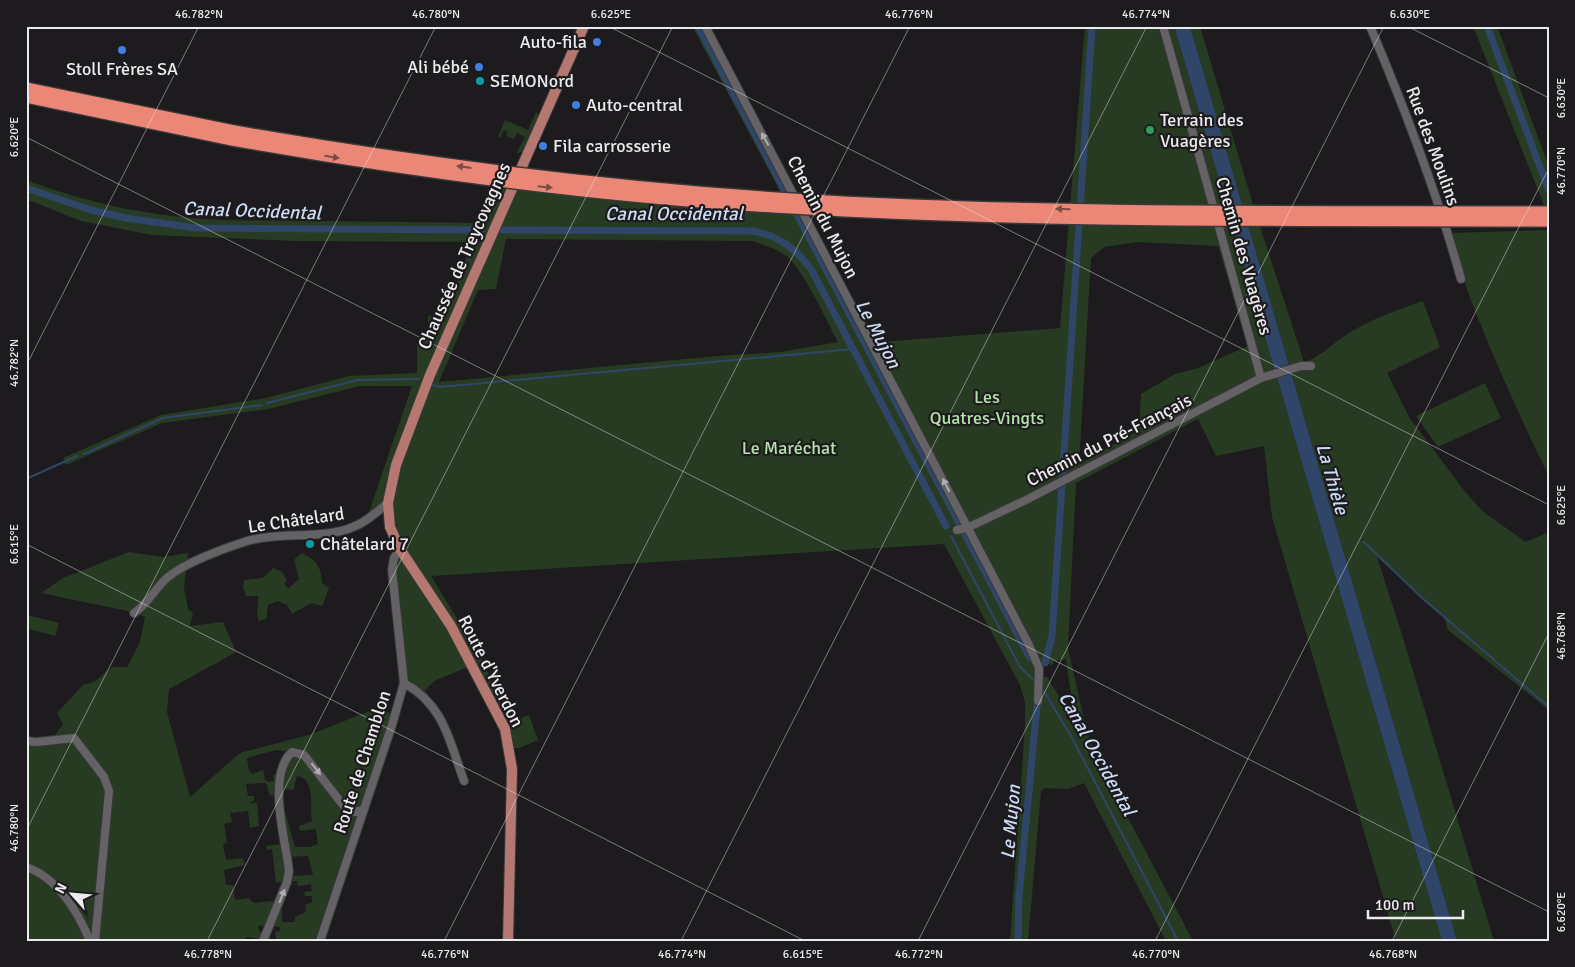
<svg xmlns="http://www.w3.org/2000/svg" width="1575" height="967" font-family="Signika,sans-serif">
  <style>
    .green { fill: #273b22; fill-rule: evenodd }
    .water { fill: #304668 }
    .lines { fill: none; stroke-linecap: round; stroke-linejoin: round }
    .stream { stroke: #304668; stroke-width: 2 }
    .canal { stroke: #304668; stroke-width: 7 }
    .minor-casing { stroke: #39383a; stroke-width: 10 }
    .major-casing { stroke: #39383a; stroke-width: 12 }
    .highway-casing { stroke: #39383a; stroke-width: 14 }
    .minor { stroke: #656266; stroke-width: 8 }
    .major { stroke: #b57870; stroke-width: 10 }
    .highway { stroke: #eb8776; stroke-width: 11 }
    .highway-bridge-casing { stroke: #39383a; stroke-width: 14; stroke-linecap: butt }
    .highway-bridge { stroke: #eb8776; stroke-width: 11 }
    .oneway { fill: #afadb0 }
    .oneway2 { fill: #7a4c46 }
    .ticks { fill: none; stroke: #ebeaec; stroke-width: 1; stroke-opacity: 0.45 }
    .shop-dot { fill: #3f7fe0; stroke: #1d1b1e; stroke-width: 2 }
    .culture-dot { fill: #0f9aa8; stroke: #1d1b1e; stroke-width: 2 }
    .leisure-dot { fill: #2e9e5b; stroke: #1d1b1e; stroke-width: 2 }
    .labels { text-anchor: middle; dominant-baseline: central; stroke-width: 4.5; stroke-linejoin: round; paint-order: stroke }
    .poi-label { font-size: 18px; fill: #ebeaec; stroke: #1d1b1e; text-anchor: start }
    .street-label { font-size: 18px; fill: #ebeaec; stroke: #1d1b1e }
    .park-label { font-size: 18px; fill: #b3e2a6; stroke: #1d1b1e }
    .water-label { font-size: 19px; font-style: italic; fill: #ccdcf5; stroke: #1d1b1e }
    .neatline { fill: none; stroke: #ebeaec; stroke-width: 2 }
    .ticks-label { font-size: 12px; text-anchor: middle; fill: #ebeaec }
  </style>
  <rect width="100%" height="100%" fill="#1d1b1e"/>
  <path class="green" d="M692,26H705L874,341L881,342L1060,328L1085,26H1174L1442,941H1396L1272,517L1264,446L1216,456L1198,419L1076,483L1068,648L1086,728L1097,759L1193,941H1166L1084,783L1068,789L1044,788L1041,791L1028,941H1010L1025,725V702L1020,685L944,544L431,576L477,651L511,717L509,722L529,715L538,740L519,748H510L473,665L434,681L422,694L404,683L392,570L400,549L388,504L375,513L369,512L412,386H360L268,409L162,423L66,465L63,458L161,415L266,398L349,376L417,373V341H428V316L445,314L472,242L295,241L152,235L81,221L26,199V180C90,204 154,217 222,220L485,223L498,188L789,208ZM506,239L753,241C764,245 775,248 785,255C804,270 826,320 838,342L780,352L718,356L439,382L478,290L496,289ZM1137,242L1218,246L1248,346L1198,368L1175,374L1141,394L1139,430L1079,464L1091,258L1104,247ZM1066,659L1073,709L1071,711L1075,717L1073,719V725L1066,717L1068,711L1047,677H1039L1037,661L1052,665L1054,661Z
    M1190,26H1200L1254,208L1304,362C1321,357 1334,342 1349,333C1373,318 1397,310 1423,301L1440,347L1387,373L1409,417L1463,489L1482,511L1526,542L1549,532V710L1448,630L1444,617L1377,557L1404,641L1494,941H1457Z
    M1473,26H1497L1549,167V218Z
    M536,112L539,115L523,151L516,154L525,137L517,133L514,139L506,136L508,132L504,130L500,138L498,137L505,120L528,130Z
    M1549,230V477C1511,397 1474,318 1448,233Z
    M1485,383L1501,418L1438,447L1416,416Z
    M129,552L163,557L188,553L184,588L188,609L193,613L190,626L223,622L236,652L169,689L167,712L190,797L240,753L309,735L377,708L395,715L320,941H273L276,940L275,932L280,931V927L266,925L258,926L259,931L265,936L269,934L270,941C262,941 254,937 246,937L247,941H26V743L50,742L63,724L57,713L83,685L94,682L112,667H127L140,642L145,617L132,612L41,593L63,578ZM276,750L291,752L280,788L293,790L297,776C316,779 310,807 312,821L299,826L300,831L316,829L318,844L309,847H295L286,815L280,816L288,857L308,856L313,875L291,876L290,881H297L298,886L311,884L312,891L304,892L305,896H312V902L305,905L306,912L295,917V922H282V907L286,897H281L278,904L272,901L254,903L249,898L235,900L233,885H226L224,870L245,865L243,858L226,860L223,844L227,843L224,824L232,822L230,813L248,811L250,828L259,826L257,803H249L254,801V796H248L246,784L266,783L270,796L276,794L278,779L275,775H273L274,781L268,782L265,780L263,770L252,774L249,771L247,758Z
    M302,553C317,561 321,566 322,583L329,588L322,606L311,603L292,614L287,605L278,601L268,605L266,619L259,621C255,613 259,605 258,596H246L243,588L244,580L263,578L273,568L282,572L287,580L284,583L288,589L299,579L294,560Z
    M26,615L59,623L55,636L26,628Z
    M280,844C285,856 286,869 284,881L276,883L272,849L267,850L266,846Z"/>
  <path class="water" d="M1174,26H1190L1457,941H1442Z"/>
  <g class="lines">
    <path class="stream" d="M433,385L439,387L462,385L853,349
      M267,403L358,380L419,379
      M84,454L163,418L262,405
      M26,479L77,456
      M951,536L1020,667L1037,683
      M1364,542L1421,597L1549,707
      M1042,688L1071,736L1178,941"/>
    <path class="canal" d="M698,26L1030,658
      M1487,26L1549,191
      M26,188L91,210L126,218L196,228L482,230
      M503,230L753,231C779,236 795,248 811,269L946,526
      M1045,663L1052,636L1092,26
      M1018,941L1019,896L1037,706"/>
    <defs>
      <path id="minor" d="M705,26L1028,643L1039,668L1038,701
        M1163,26L1261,378
        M1370,26C1405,109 1437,192 1461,279
        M957,530L969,527L1026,500L1261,378L1301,366H1311
        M134,613C148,604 155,588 168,577C185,563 222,549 244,542C277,531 324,540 353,527C367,522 376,512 388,503
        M404,683C444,705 449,740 464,781
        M26,741L37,742L74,738L104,777L109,791L95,941
        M26,867C57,877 78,912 90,941
        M263,941L287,882L289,871C286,841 266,776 292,752L304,755L343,805L355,812L363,810
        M320,941L392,725L404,683L392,570L394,558L400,549"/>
      <path id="major" d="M508,941L512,769L505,729L451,626L400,549L390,527L388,503L396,465L430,375L584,26"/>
      <path id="highway" d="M26,88L234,131
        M26,97L232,140"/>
    </defs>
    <use href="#minor" class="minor-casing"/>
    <use href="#major" class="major-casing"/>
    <use href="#highway" class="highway-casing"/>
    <use href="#minor" class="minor"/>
    <use href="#major" class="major"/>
    <use href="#highway" class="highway"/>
    <defs>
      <path id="highway-bridge" d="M234,131C430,165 627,190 826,201C1067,214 1308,211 1549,212
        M232,140C418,173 604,198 792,208C1044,223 1297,220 1549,221"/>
    </defs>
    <use href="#highway-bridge" class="highway-bridge-casing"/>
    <use href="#highway-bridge" class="highway-bridge"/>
  </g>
  <defs><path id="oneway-solid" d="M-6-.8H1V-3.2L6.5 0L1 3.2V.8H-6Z" transform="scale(1.25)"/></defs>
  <g class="oneway">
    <use href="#oneway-solid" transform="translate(765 139) rotate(-119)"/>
    <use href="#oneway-solid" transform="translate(946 485) rotate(-117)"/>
    <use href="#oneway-solid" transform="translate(316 769) rotate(52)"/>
    <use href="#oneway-solid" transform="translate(282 896) rotate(-68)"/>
  </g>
  <g class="oneway2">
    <use href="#oneway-solid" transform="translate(332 157) rotate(9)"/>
    <use href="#oneway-solid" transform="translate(464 167) rotate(-172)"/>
    <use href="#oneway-solid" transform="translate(545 187) rotate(6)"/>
    <use href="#oneway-solid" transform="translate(1063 209) rotate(-179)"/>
  </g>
  <path class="ticks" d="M608,26L1549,505M1407,26L1549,98M26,137L1549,912M26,366L199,26M26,544L805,941M26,831L436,26M207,941L673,26M444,941L910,26M681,941L1147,26M918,941L1384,26M1155,941L1549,168M1392,941L1549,633"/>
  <g class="shop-dot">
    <circle cx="597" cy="42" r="5"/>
    <circle cx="122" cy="50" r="5"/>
    <circle cx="479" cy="67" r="5"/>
    <circle cx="576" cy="105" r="5"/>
    <circle cx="543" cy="146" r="5"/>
  </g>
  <g class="culture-dot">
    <circle cx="480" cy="81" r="5"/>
    <circle cx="310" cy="544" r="5"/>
  </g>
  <circle class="leisure-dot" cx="1150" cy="130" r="5"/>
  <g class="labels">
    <g class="poi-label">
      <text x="587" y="42" text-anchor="end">Auto-fila</text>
      <text x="469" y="67" text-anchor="end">Ali bébé</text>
      <text x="122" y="69" text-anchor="middle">Stoll Frères SA</text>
      <text x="490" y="81">SEMONord</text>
      <text x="586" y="105">Auto-central</text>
      <text x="1160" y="120">Terrain des<tspan x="1160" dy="21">Vuagères</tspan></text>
      <text x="553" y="146">Fila carrosserie</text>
      <text x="320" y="544">Châtelard 7</text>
    </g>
    <g class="street-label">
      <text transform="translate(1433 146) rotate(70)">Rue des Moulins</text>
      <text transform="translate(823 217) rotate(63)">Chemin du Mujon</text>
      <text transform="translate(464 256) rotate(-66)">Chaussée de Treycovagnes</text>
      <text transform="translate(1244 256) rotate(74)">Chemin des Vuagères</text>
      <text transform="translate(1109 440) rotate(-27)">Chemin du Pré-Français</text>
      <text transform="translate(296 520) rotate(-8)">Le Châtelard</text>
      <text transform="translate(491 671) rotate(63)">Route d'Yverdon</text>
      <text transform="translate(362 762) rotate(-72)">Route de Chamblon</text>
    </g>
    <g class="park-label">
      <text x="987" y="397">Les<tspan x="987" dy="21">Quatres-Vingts</tspan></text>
      <text x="789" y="448">Le Maréchat</text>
    </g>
    <g class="water-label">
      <text transform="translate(252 211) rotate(2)">Canal Occidental</text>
      <text x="674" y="214">Canal Occidental</text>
      <text transform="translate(878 334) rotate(62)">Le Mujon</text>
      <text transform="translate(1332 479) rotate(74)">La Thièle</text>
      <text transform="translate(1097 754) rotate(61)">Canal Occidental</text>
      <text transform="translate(1011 822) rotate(-85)">Le Mujon</text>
    </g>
  </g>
  <rect width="1575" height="967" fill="none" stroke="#1d1b1e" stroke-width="55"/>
  <g transform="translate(72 894) rotate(297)" stroke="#1d1b1e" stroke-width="4" paint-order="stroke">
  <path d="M0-4L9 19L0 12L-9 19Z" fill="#ebeaec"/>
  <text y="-8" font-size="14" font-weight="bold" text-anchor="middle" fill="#ebeaec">N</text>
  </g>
  <path d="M1368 910v8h95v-8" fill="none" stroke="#ebeaec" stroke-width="2.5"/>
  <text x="1375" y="910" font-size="15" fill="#ebeaec" stroke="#1d1b1e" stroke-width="4" paint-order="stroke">100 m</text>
  <rect x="28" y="28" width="1520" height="912" class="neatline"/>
  <g class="ticks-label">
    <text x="199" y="18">46.782°N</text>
    <text x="436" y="18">46.780°N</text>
    <text x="611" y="18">6.625°E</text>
    <text x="909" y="18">46.776°N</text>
    <text x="1146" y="18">46.774°N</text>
    <text x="1410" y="18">6.630°E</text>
    <text transform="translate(1561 98) rotate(-90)" y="4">6.630°E</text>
    <text transform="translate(14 137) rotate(-90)" y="4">6.620°E</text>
    <text transform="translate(1561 171) rotate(-90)" y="4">46.770°N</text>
    <text transform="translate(14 363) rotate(-90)" y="4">46.782°N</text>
    <text transform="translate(1561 505) rotate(-90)" y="4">6.625°E</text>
    <text transform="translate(14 544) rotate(-90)" y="4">6.615°E</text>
    <text transform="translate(1561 636) rotate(-90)" y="4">46.768°N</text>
    <text transform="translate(14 828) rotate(-90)" y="4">46.780°N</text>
    <text transform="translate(1561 912) rotate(-90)" y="4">6.620°E</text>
    <text x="208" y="958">46.778°N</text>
    <text x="445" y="958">46.776°N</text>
    <text x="682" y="958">46.774°N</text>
    <text x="803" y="958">6.615°E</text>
    <text x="919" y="958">46.772°N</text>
    <text x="1156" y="958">46.770°N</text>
    <text x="1393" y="958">46.768°N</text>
  </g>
</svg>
